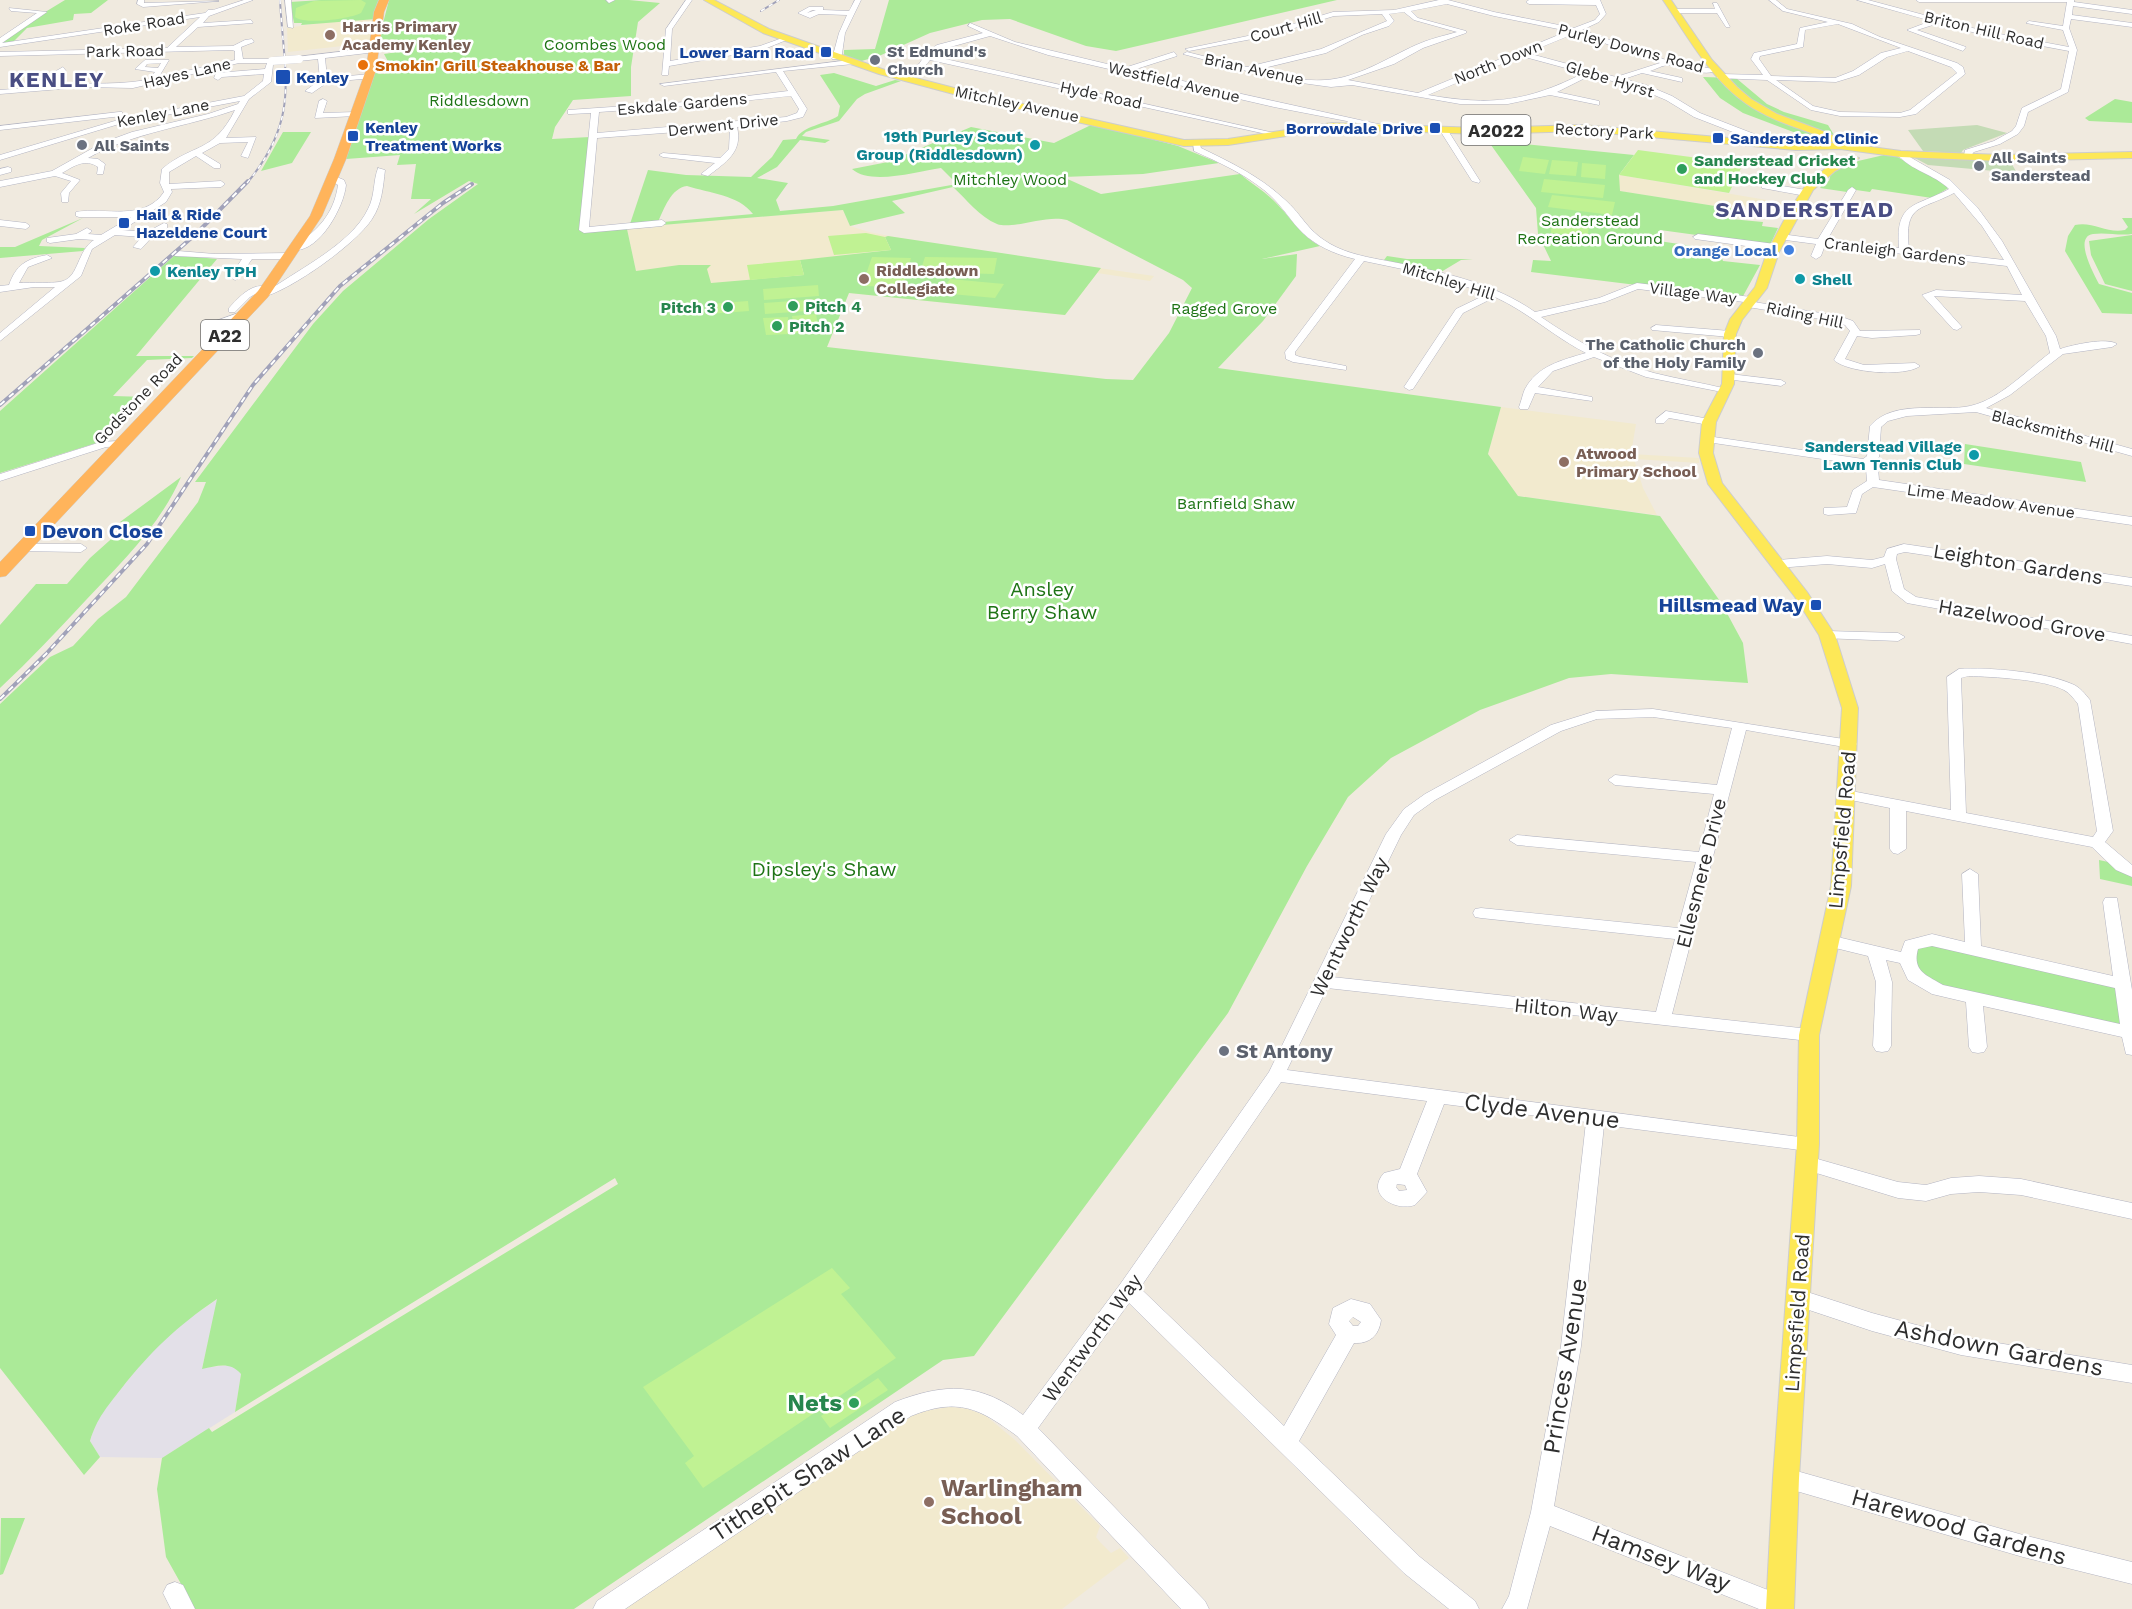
<svg xmlns="http://www.w3.org/2000/svg" width="2132" height="1609" font-family="'Work Sans',sans-serif">
  <style>
    .industrial { fill: #e3e0e8 }
    .education { fill: #f2eace }
    .green { fill: #abea98 }
    .cemetery { fill: #c4dbb5 }
    .pitch { fill: #c0f293 }
    .lines { fill: none; stroke-linecap: round; stroke-linejoin: round }
    .minor-casing { stroke: #b3b4c2; stroke-width: 1 }
    .major-casing { stroke: #cdcdcd; stroke-width: 2 }
    .highway-casing { stroke: #cdcdcd; stroke-width: 1 }
    .minor { fill: #fff; fill-rule: evenodd }
    .major { fill: #fde857; fill-rule: evenodd }
    .highway { fill: #ffb45b; fill-rule: evenodd }
    .rail-far1-casing { stroke: #a1a2b9; stroke-width: 2 }
    .rail-casing { stroke: #a1a2b9; stroke-width: 4 }
    .rail-far1 { stroke: #fff; stroke-width: 1.5; stroke-dasharray: 4.5; stroke-linecap: butt }
    .rail { stroke: #fff; stroke-width: 2; stroke-dasharray: 6; stroke-linecap: butt }
    .minor-bridge-casing { stroke: #b3b4c2; stroke-width: 8; stroke-linecap: butt }
    .minor-bridge { stroke: #fff; stroke-width: 8 }
    .education-dot { fill: #8d6e63; stroke: #fff; stroke-width: 2 }
    .transit-dot { fill: #1a4fb4; stroke: #fff; stroke-width: 2 }
    .worship-dot { fill: #6b7280; stroke: #fff; stroke-width: 2 }
    .food-dot { fill: #e8710a; stroke: #fff; stroke-width: 2 }
    .culture-dot { fill: #0f9aa8; stroke: #fff; stroke-width: 2 }
    .leisure-dot { fill: #2e9e5b; stroke: #fff; stroke-width: 2 }
    .shop-dot { fill: #3f7fe0; stroke: #fff; stroke-width: 2 }
    .labels { text-anchor: middle; dominant-baseline: central; stroke-width: 5; stroke-linejoin: round; paint-order: stroke }
    .far-street-label { font-size: 16px; fill: #2e2e2e; stroke: #fff }
    .far-education-label { font-size: 16px; font-weight: bold; fill: #785e54; stroke: #fff; text-anchor: start }
    .far-park-label { font-size: 16px; fill: #1e7415; stroke: #fff }
    .far-worship-label { font-size: 16px; font-weight: bold; fill: #5b616d; stroke: #fff; text-anchor: start }
    .far-transit-label { font-size: 16px; font-weight: bold; fill: #164399; stroke: #fff; text-anchor: start }
    .far-food-label { font-size: 16px; font-weight: bold; fill: #c56008; stroke: #fff; text-anchor: start }
    .far-culture-label { font-size: 16px; font-weight: bold; fill: #0d838f; stroke: #fff; text-anchor: end }
    .far-leisure-label { font-size: 16px; font-weight: bold; fill: #27864d; stroke: #fff; text-anchor: start }
    .far-shop-label { font-size: 16px; font-weight: bold; fill: #366cbe; stroke: #fff; text-anchor: end }
    .shield { fill: #fff; stroke: #6d6d6d; stroke-width: 1.5 }
    .shield-label { font-size: 18px; font-weight: bold; fill: #2e2e2e }
    .transit-label { font-size: 20px; font-weight: bold; fill: #164399; stroke: #fff; text-anchor: start }
    .street-label { font-size: 20px; fill: #2e2e2e; stroke: #fff }
    .park-label { font-size: 20px; fill: #1e7415; stroke: #fff }
    .worship-label { font-size: 20px; font-weight: bold; fill: #5b616d; stroke: #fff; text-anchor: start }
    .far-district-label { font-size: 22px; font-weight: bold; letter-spacing: 1.5px; fill: #494d83; stroke: #fff }
    .near-street-label { font-size: 24px; fill: #2e2e2e; stroke: #fff }
    .near-leisure-label { font-size: 24px; font-weight: bold; fill: #27864d; stroke: #fff; text-anchor: end }
    .near-education-label { font-size: 24px; font-weight: bold; fill: #785e54; stroke: #fff; text-anchor: start }
  </style>
  <rect width="100%" height="100%" fill="#f0eadf"/>
  <path class="industrial" d="M218,1299L202,1368L229,1365L235,1367L241,1374L235,1412L162,1458L100,1457L90,1441L97,1419L148,1355L179,1325Z"/>
  <path class="education" d="M376,19L370,43L288,52L287,28L326,22Z
    M1619,175L1790,204L1786,212L1737,204L1734,209L1619,191Z
    M843,210L850,226L869,232L914,241L1154,276L1150,281L1097,273L1065,315L849,293L827,347L636,271L627,229L649,227L651,229L658,225Z
    M1501,407L1636,424L1631,454L1699,458V463L1634,459L1643,488L1657,515L1518,496L1488,454Z
    M949,1407L968,1409L986,1416L1015,1440L1100,1526L1096,1537L1100,1542L1111,1553L1120,1548L1129,1558L1062,1609H624L908,1417L925,1411Z"/>
  <path class="green" d="M65,0H108L91,13L74,14L73,20L27,28L12,43H0L37,17Z
    M321,0H381L376,19L301,25L302,23H294L290,2Z
    M389,0H629L660,3L638,22L631,67V96L573,100L555,127L552,139L590,137L581,231L627,229L636,271L679,265H711L707,269L711,283L804,275L800,260L891,250L885,237L888,236L1101,268L1065,315L849,293L827,347L1106,379L1133,380L1169,333L1192,288L1183,280L1067,220C1046,214 1013,230 997,224C980,217 966,199 953,187L892,201L905,213L850,226L843,210L662,225L663,222L753,214C739,195 709,193 687,186C671,188 664,209 658,222L630,224L648,170L686,175L751,177L772,157L783,140L796,139C802,126 826,124 838,116L840,106L820,75L834,73L876,86L895,80L901,81L865,94L857,99L839,121L806,132L802,136L830,140L825,143L800,140L777,167L757,178L788,183L776,200L780,211L833,206L957,184L941,168C918,171 871,186 852,169L888,162L971,127L1054,143L1093,124L1178,146L1219,163L1143,174L1063,177L1101,194L1240,174C1252,184 1266,192 1277,204C1293,220 1299,234 1320,246L1262,259L1297,254L1296,276L1263,321L1218,368L1501,407L1488,454L1518,496L1660,516L1722,604L1743,643L1748,683L1611,674L1569,678L1480,710L1391,758L1348,797L1307,866L1228,1013L974,1356L943,1360L574,1609H195L166,1557L157,1489L162,1458L209,1428L212,1432L618,1184L615,1178L235,1412L241,1374C230,1361 217,1366 202,1369L217,1299C176,1327 152,1350 121,1389C107,1407 97,1418 90,1441L100,1457L84,1475L0,1368V704L50,657L73,646L98,619L126,597L198,502L206,482H195L313,324L343,291L429,219L478,184L469,181L414,214L431,199H411L416,164L397,165L400,155L346,159L375,73L385,74L391,67L384,54L404,51L408,46L398,40L379,39Z
    M889,0H1337L1116,51L1086,46L1010,19L982,20L930,33L879,56L858,62L844,57V50L875,49Z
    M1703,77L1736,78L1767,104L1784,112L1828,125L1834,135L1820,142L1743,113L1720,98Z
    M2115,99L2132,102V123L2089,121L2085,118Z
    M283,132H311L292,163L261,171Z
    M1513,143L1634,155L1619,175L1620,191L1734,209L1731,219L1763,222L1762,226L1778,228L1770,245L1660,230L1659,241L1719,250L1723,261L1760,265L1742,298L1531,272L1533,260L1551,261L1538,234L1536,208L1491,145Z
    M1884,155H1894L1950,187L1932,198L1872,189L1870,192L1849,189L1847,192L1820,188L1824,183L1829,181L1831,173L1858,161Z
    M83,218L42,240L39,246L85,248L83,251L0,258V247H15Z
    M2122,218H2132V234C2119,236 2106,232 2093,234C2073,237 2094,274 2099,284L2132,293V314L2102,313L2065,251L2068,236L2075,225C2093,221 2107,234 2125,230L2128,227Z
    M2132,235V291L2105,284L2091,255L2089,241Z
    M175,255L217,259L136,356H194L192,358L147,360L113,396L147,397L103,441L0,473V411Z
    M1387,256L1407,259H1473L1461,260L1441,272L1384,260Z
    M1965,444L2081,462L2086,482L1964,464Z
    M181,477C161,524 121,563 86,600C58,630 30,660 0,688V625L36,584H67L90,558L128,524L120,522Z
    M2099,860L2113,863L2132,876V886L2100,879Z
    M1935,945L2105,983L2119,990L2124,1023L2119,1028L1943,987L1920,974L1913,960L1917,949Z
    M1,1518H25L3,1574L0,1575Z"/>
  <path class="cemetery" d="M1977,125L2007,133L1963,150L1961,153L1923,151L1908,130Z
    M1911,156L2010,161L2017,173L1928,165Z"/>
  <path class="pitch" d="M361,0L366,3L361,13C349,19 305,25 295,17L296,8L314,1Z
    M1638,150L1736,163L1743,164L1729,193L1619,175Z
    M1523,157L1549,160L1545,174L1519,171Z
    M1552,160L1578,162L1576,176L1549,174Z
    M1582,163L1606,165L1605,179L1581,177Z
    M1544,179L1605,185L1603,198L1541,192Z
    M1552,195L1615,202L1612,215L1548,207Z
    M1552,219L1589,222L1588,236L1551,233Z
    M866,233L885,237L891,250L834,255L828,236Z
    M872,257L911,258L903,287L862,286Z
    M925,257L997,258L994,274L920,272Z
    M800,260L804,275L750,280L747,265Z
    M950,279L1004,284L995,298L940,293Z
    M818,285L819,296L764,300L763,289Z
    M820,299L821,310L765,314L764,303Z
    M748,301L749,311L708,314V304Z
    M816,314L819,331L795,333L792,316Z
    M788,317L790,334L766,335L763,318Z
    M832,1268L850,1288L841,1294L896,1358L703,1488L685,1463L694,1456L643,1387Z
    M878,1378L888,1390L830,1428L821,1416Z"/>
  <g class="lines">
    <defs>
      <path id="minor" d="M138,0H144V3L219,1L143,7L137,4Z
        M244,0H253L209,16L203,23L251,20L253,23L198,27L176,47L233,46L245,40L252,39L254,42L241,47L243,59H272L276,61L273,65L271,82L249,99L226,138L256,137L248,158L241,156L248,142L220,143L202,153L220,164V168H214L196,156L169,172V184L221,181L225,184L221,187L171,189L172,192L166,202L122,230L147,232L164,223L167,224V228L152,237L141,249L133,247L142,237L115,235L92,249L81,276L0,341V333L55,287H34L0,292V286L9,285C16,265 26,259 47,255L52,258L28,267L19,283C30,282 55,284 63,281C79,276 77,251 94,240L79,239L50,243L47,242V238L76,234L87,228L92,231L88,234L101,235L131,217H79L76,216V212C105,207 144,222 164,192L160,183L162,169C193,143 213,154 235,110C186,127 134,132 88,158L98,159L105,164L103,174H97L98,167C85,158 74,166 62,173L80,180L69,193L68,202H62L61,193L71,181L55,176L0,187V181L52,171L102,143L132,132L208,114L238,104L240,101L119,124L0,160V155L118,120L244,96L263,81L264,74L222,77L218,80L214,78L216,73L265,69L267,63H239L133,88L85,87L0,94V90L50,86L37,82L63,67L66,71L48,81L57,82V85C90,82 123,86 156,78L152,76L155,72L135,69L145,60H169L160,75L164,76L235,60V51L232,50L0,56V52L167,48L200,17L0,47V38L37,13L11,11L9,8L47,12L2,43L205,13L208,10H213ZM161,63L158,68L145,67L147,64Z
        M285,0H291L293,28L288,27Z
        M606,0H615L609,3Z
        M686,0H692L672,29L670,61L760,46L785,37L789,39L762,50L669,66L668,75H662L666,29Z
        M855,0H861L845,33L842,54L838,59H832L839,33L847,15L819,14L810,18L798,13L809,7H823V10L849,11ZM812,10H816L807,13Z
        M1439,0H1448L1494,12L1574,28L1595,20L1600,14L1596,5L1529,4L1526,2L1529,0H1600L1606,14L1599,22L1582,30L1666,60L1718,70C1703,78 1684,66 1669,65C1663,65 1656,69 1650,71L1682,78V82L1642,73L1624,79L1646,85L1672,96L1700,113L1762,137L1765,143L1758,145L1756,141L1694,117L1666,100L1640,89L1591,75L1557,92L1599,101V105L1550,95L1508,104H1460L1352,85L1331,87L1280,80L1183,54L1187,52L1247,67L1321,49L1387,21L1382,14L1334,16L1268,36L1189,51L1185,49L1267,32L1333,12L1394,10ZM1447,4L1494,16L1568,31L1418,93L1348,80L1394,64L1423,48L1466,33V31L1418,18L1411,11ZM1404,12L1414,20L1457,32C1443,36 1429,39 1416,45C1387,58 1358,78 1325,80C1303,82 1277,75 1256,70L1326,53L1362,35L1389,26L1394,21L1389,14ZM1576,33L1660,63L1616,77L1527,53ZM1521,56L1584,73C1526,102 1492,106 1428,95Z
        M1769,0H1776L1787,9L1852,24L1880,37L1957,63L1963,67L1965,74L1916,114L1900,117L1840,116L1811,110L1767,80L1717,78L1720,74L1763,75L1751,59L1754,53L1797,44L1800,28L1828,22L1783,11ZM1838,24L1901,48L1881,53L1853,71L1835,78L1771,76L1759,59L1760,56L1803,47L1805,30ZM1908,51L1951,67L1957,73L1910,110L1900,113L1840,112L1813,106L1776,80L1836,82L1859,75L1887,57Z
        M1857,0H1868L1984,31L2069,47L2063,30L2026,23L2029,21L2063,26L2067,2H1919L1916,0H2074V2L2132,10V14L2073,6L2072,15L2132,23V27L2071,19L2069,28L2077,50L2068,92L2028,112L2024,126L2018,134L2000,144L1974,152L1968,158L1964,156L1965,150L1994,141L2012,131L2016,126L2022,108L2061,89L2069,51L1983,35L1939,23L1917,30L1966,47L1963,51L1907,30L1931,21Z
        M1713,3H1717L1730,27H1726L1717,13H1674L1671,11L1674,9H1715Z
        M970,23L1015,42L1124,68L1174,52L1177,56L1133,70L1387,126L1383,128L1274,107L1048,55L990,36L943,49L932,56L1279,134L1275,136L930,60C923,70 909,78 897,79V75L919,64L927,52L937,45L983,33L968,26Z
        M373,48L376,52L325,58L327,78L370,74L373,78L328,82L312,93L305,91L320,80L318,59L299,61L296,57Z
        M850,60L853,64L783,71L807,109L803,117L787,121L737,127C743,152 726,162 708,176L701,174L715,163L663,157L659,155L663,153L720,158L729,149L730,128L597,138L589,227L662,220L666,223L662,226L584,233L579,230L591,113L571,114H568V110L714,100L788,91L776,72L664,86L660,84ZM791,96L799,109L797,113L786,117L597,133L599,112L714,104Z
        M323,99L327,101L323,113L356,112L360,114L356,116L315,118L319,101Z
        M119,112H122V116L0,130V126Z
        M1443,127L1447,129L1480,181L1479,183L1472,181L1439,129Z
        M1193,142H1199L1201,148C1230,162 1259,176 1283,198C1305,217 1306,232 1336,247C1355,256 1378,259 1398,263C1447,273 1495,284 1535,312L1599,298L1637,283L1751,297L1756,300L1754,302L1839,316L1853,321L1860,331L1920,330V334L1916,335L1872,338L1857,336L1845,359L1864,365L1915,363L1920,366C1906,377 1847,373 1834,360L1850,331L1845,325L1833,321L1748,307L1745,306L1744,302L1638,289L1605,302L1541,317C1576,341 1613,362 1654,373C1678,379 1703,383 1727,389V393L1646,377L1594,357L1553,371L1538,387L1592,397V401L1535,393L1528,409H1520L1519,407C1521,402 1523,393 1525,389C1537,366 1562,360 1586,353C1554,337 1528,312 1495,297L1463,313L1413,389L1409,390L1404,387L1456,309L1487,294L1436,276L1364,261L1295,352V355L1300,357L1346,366V370L1293,362L1286,359L1285,352L1355,259C1334,254 1313,245 1298,228C1287,215 1278,201 1264,190C1243,173 1218,162 1194,151Z
        M1901,152L1950,180L1977,207L2002,241L2056,336L2060,349C2072,345 2107,337 2117,344L2112,347L2063,354L2010,395L1986,408L2132,449V456L1976,412L1907,416L1888,421L1881,427L1879,457L1873,462L1878,468L1879,480L2132,517V525L1873,487L1862,494L1856,513L1828,515L1824,514V508L1847,507L1853,490L1867,481L1866,469L1863,465L1707,442L1701,439L1707,436L1863,459L1867,456L1870,426C1893,400 1934,411 1964,407C1997,403 2024,372 2050,353L2046,336L2025,301L1934,296L1962,327L1957,330L1953,329L1922,295L1936,290L2022,295L2007,266L1825,245L1821,256L1816,259L1811,256L1816,244L1778,239L1776,237L1781,234L1818,239L1848,190L1852,187L1856,190L1827,240L1899,248C1895,201 1916,207 1949,189C1934,174 1911,171 1897,154ZM1954,193L1982,226L2004,260L1909,249C1904,203 1920,211 1954,193Z
        M8,167L11,168V172L0,175V169Z
        M378,168L385,170C383,187 382,204 372,219C356,244 291,290 263,297L257,293L250,297L235,312H229V308C239,297 255,279 271,289C301,268 352,243 368,209C375,196 373,181 378,168Z
        M332,175L344,180L346,185C344,207 319,253 293,250V246C317,232 334,214 338,185L328,178Z
        M1765,183L1806,190L1810,193L1806,196L1762,188V184Z
        M0,220L26,223L30,226L26,229L0,226Z
        M1698,234L1775,244L1780,247L1775,250L1695,239L1693,237Z
        M178,251L215,254L290,253L295,256L290,259H252L238,279L235,280L230,277L242,259L175,256L173,254Z
        M244,311L249,314L247,316L218,325L213,322Z
        M1656,325L1730,331L1735,334L1730,337L1652,330L1651,328Z
        M1730,374L1781,380L1786,383L1781,386L1726,379V375Z
        M1666,411L1709,419L1715,422L1709,425L1669,418L1664,423H1656V419Z
        M119,441L125,444L123,446L106,447L0,481V474L101,442Z
        M23,544H81L87,548L81,552L19,551L17,548L19,545Z
        M1904,544L2132,578V586L1905,552L1897,554L1896,559L1904,589L1916,597L2132,636V644L1907,603L1892,591L1885,564L1872,568L1827,564L1778,568L1772,564L1778,560L1827,556L1872,560L1884,557L1887,549Z
        M1827,631L1898,633L1905,637L1898,641L1822,638L1820,635Z
        M1959,669C1988,667 2046,672 2072,684C2080,687 2085,694 2090,700L2113,831L2105,842L2132,865V877L2116,870L2092,847L1906,811V849L1898,854L1893,853L1890,849V808L1841,798L1839,795L1841,792L1846,790L1951,810L1947,677ZM1969,676C1993,677 2043,679 2064,690C2070,693 2074,699 2078,704L2097,831L2093,837L1966,813L1961,678Z
        M1653,709L1850,740L1857,744L1850,748L1746,730L1672,1014L1809,1029L1815,1031L1818,1035L1815,1039L1809,1041L1327,988L1287,1070L1815,1139L1817,1144L1815,1149L1808,1151L1604,1125L1581,1346L1554,1506L1788,1598L1792,1606L1790,1609H1759L1550,1526L1527,1609H1502L1509,1596L1531,1512L1561,1346L1586,1122L1444,1104L1417,1174L1427,1192L1415,1205C1395,1212 1365,1194 1384,1173L1400,1169L1427,1101L1281,1082L1140,1288L1284,1426L1336,1335L1329,1324L1333,1308L1351,1299L1370,1304L1381,1320C1379,1336 1369,1344 1354,1343L1299,1441L1420,1557L1475,1601L1479,1609H1449L1404,1573L1129,1303L1038,1428L1205,1601L1209,1609H1181L1017,1436C979,1408 958,1397 911,1416L625,1609H593L597,1601L895,1402C945,1383 979,1382 1023,1415L1121,1283L1269,1072L1386,834L1404,809L1425,794L1551,725L1596,711ZM1653,717L1732,728L1717,785L1615,775L1608,780L1615,785L1714,794L1699,852L1517,835L1509,840L1517,845L1696,862L1678,928L1481,908L1475,909L1473,913L1475,917L1481,918L1675,939L1656,1012L1332,977L1401,835L1414,815L1435,800L1561,731L1597,719ZM1397,1184L1405,1185L1407,1190L1399,1191L1396,1187ZM1353,1317L1361,1322L1358,1326H1353L1349,1321Z
        M1970,869L1978,874L1981,946L2113,976L2103,902L2105,898H2117L2132,990V1055L2126,1054L2122,1037L1983,1006L1987,1047L1984,1052L1978,1053L1972,1052L1969,1047L1966,1002L1932,994L1908,980L1900,963L1886,960L1892,982L1891,1046L1888,1051L1882,1052L1876,1051L1873,1046L1876,982L1868,956L1823,945L1821,941L1823,937L1829,935L1901,952L1905,941L1932,934L1965,942L1962,874ZM1932,946L2115,988L2120,1024L1943,985C1926,975 1912,971 1918,949Z
        M1807,1156L1898,1182L1926,1185L1951,1178L1979,1176L2021,1179L2132,1203V1219L2021,1195L1979,1192L1951,1194L1926,1201L1898,1198L1800,1168L1798,1163L1800,1158Z
        M1798,1289L1872,1313L1961,1337L2132,1365V1383L1961,1355L1872,1331L1791,1304L1788,1298L1791,1292Z
        M1786,1468L2023,1535L2132,1562V1584L2023,1557L1786,1488L1778,1485L1775,1478L1778,1471Z
        M175,1582L183,1585L195,1609H171L163,1593L167,1585Z"/>
      <path id="major" d="M704,0H714L769,29L885,70L962,90L1184,140L1228,139L1332,123L1480,128L1582,125L1796,144L1834,143C1811,131 1785,126 1762,113C1716,90 1691,41 1663,0H1671L1712,60L1737,87L1751,99L1777,114L1828,133L1849,144L1901,151L2002,155L2132,152V158L2002,161L1901,157L1840,149L1796,150L1582,131L1480,134L1332,129L1228,145L1184,146L961,96L879,74L763,33Z
        M1850,156L1859,158L1835,171L1813,190L1779,252L1767,288L1742,320L1736,334L1734,384L1716,422L1713,453L1722,483L1807,592L1835,635L1858,708L1851,886L1819,1035V1144L1799,1478L1794,1609H1766L1773,1478L1797,1144L1799,1035L1831,886L1842,708L1819,635L1795,597L1708,484L1699,453L1702,422L1722,384L1724,334L1730,319L1755,287L1767,252L1789,211L1805,186L1827,167Z"/>
      <path id="highway" d="M379,0H389L384,12L376,70L346,159L322,216L268,297L6,576L0,577V562L258,291L310,216L334,159L366,70L374,12Z"/>
    </defs>
    <use href="#minor" class="minor-casing"/>
    <use href="#major" class="major-casing"/>
    <use href="#highway" class="highway-casing"/>
    <use href="#minor" class="minor"/>
    <use href="#major" class="major"/>
    <use href="#highway" class="highway"/>
    <defs>
      <path id="rail-far1" d="M761,11L779,0
        M247,183C301,118 284,76 280,0"/>
      <path id="rail" d="M0,405L197,233L248,181
        M0,699L46,654L147,544L253,385L340,286L443,203L472,184"/>
    </defs>
    <use href="#rail-far1" class="rail-far1-casing"/>
    <use href="#rail" class="rail-casing"/>
    <use href="#rail-far1" class="rail-far1"/>
    <use href="#rail" class="rail"/>
    <defs>
      <path id="minor-bridge" d="M272,61L299,59"/>
    </defs>
    <use href="#minor-bridge" class="minor-bridge-casing"/>
    <use href="#minor-bridge" class="minor-bridge"/>
  </g>
  <g class="education-dot">
    <circle cx="330" cy="35" r="6"/>
    <circle cx="864" cy="279" r="6"/>
    <circle cx="1564" cy="462" r="6"/>
    <circle cx="929" cy="1502" r="6"/>
  </g>
  <g class="transit-dot">
    <rect x="820" y="46" width="12" height="12" rx="3"/>
    <rect x="275" y="69" width="16" height="16" rx="3"/>
    <rect x="1429" y="122" width="12" height="12" rx="3"/>
    <rect x="347" y="130" width="12" height="12" rx="3"/>
    <rect x="1712" y="132" width="12" height="12" rx="3"/>
    <rect x="118" y="217" width="12" height="12" rx="3"/>
    <rect x="24" y="525" width="12" height="12" rx="3"/>
    <rect x="1810" y="599" width="12" height="12" rx="3"/>
  </g>
  <g class="worship-dot">
    <circle cx="875" cy="60" r="6"/>
    <circle cx="82" cy="145" r="6"/>
    <circle cx="1979" cy="166" r="6"/>
    <circle cx="1758" cy="353" r="6"/>
    <circle cx="1224" cy="1051" r="6"/>
  </g>
  <circle class="food-dot" cx="363" cy="65" r="6"/>
  <g class="culture-dot">
    <circle cx="1035" cy="145" r="6"/>
    <circle cx="155" cy="271" r="6"/>
    <circle cx="1800" cy="279" r="6"/>
    <circle cx="1974" cy="455" r="6"/>
  </g>
  <g class="leisure-dot">
    <circle cx="1682" cy="169" r="6"/>
    <circle cx="793" cy="306" r="6"/>
    <circle cx="728" cy="307" r="6"/>
    <circle cx="777" cy="326" r="6"/>
    <circle cx="854" cy="1403" r="6"/>
  </g>
  <circle class="shop-dot" cx="1789" cy="250" r="6"/>
  <g class="labels">
    <g class="far-street-label">
      <text transform="translate(144 24) rotate(-9)">Roke Road</text>
      <text transform="translate(1286 27) rotate(-16)">Court Hill</text>
      <text transform="translate(1984 30) rotate(13)">Briton Hill Road</text>
      <text transform="translate(1631 48) rotate(15)">Purley Downs Road</text>
      <text transform="translate(125 51) rotate(-1)">Park Road</text>
      <text transform="translate(1498 62) rotate(-22)">North Down</text>
      <text transform="translate(1254 69) rotate(12)">Brian Avenue</text>
      <text transform="translate(187 73) rotate(-13)">Hayes Lane</text>
      <text transform="translate(1610 79) rotate(17)">Glebe Hyrst</text>
      <text transform="translate(1174 82) rotate(13)">Westfield Avenue</text>
      <text transform="translate(1101 95) rotate(12)">Hyde Road</text>
      <text transform="translate(682 104) rotate(-5)">Eskdale Gardens</text>
      <text transform="translate(1017 104) rotate(12)">Mitchley Avenue</text>
      <text transform="translate(163 113) rotate(-11)">Kenley Lane</text>
      <text transform="translate(723 125) rotate(-6)">Derwent Drive</text>
      <text transform="translate(1604 131) rotate(3)">Rectory Park</text>
      <text transform="translate(1895 251) rotate(7)">Cranleigh Gardens</text>
      <text transform="translate(1449 281) rotate(17)">Mitchley Hill</text>
      <text transform="translate(1693 293) rotate(7)">Village Way</text>
      <text transform="translate(1805 315) rotate(12)">Riding Hill</text>
      <text transform="translate(138 399) rotate(-46)">Godstone Road</text>
      <text transform="translate(2053 431) rotate(15)">Blacksmiths Hill</text>
      <text transform="translate(1991 501) rotate(8)">Lime Meadow Avenue</text>
    </g>
    <g class="far-education-label">
      <text x="342" y="26">Harris Primary<tspan x="342" dy="18">Academy Kenley</tspan></text>
      <text x="876" y="270">Riddlesdown<tspan x="876" dy="18">Collegiate</tspan></text>
      <text x="1576" y="453">Atwood<tspan x="1576" dy="18">Primary School</tspan></text>
    </g>
    <g class="far-park-label">
      <text x="605" y="44">Coombes Wood</text>
      <text x="479" y="100">Riddlesdown</text>
      <text x="1010" y="179">Mitchley Wood</text>
      <text x="1590" y="220">Sanderstead<tspan x="1590" dy="18">Recreation Ground</tspan></text>
      <text x="1224" y="308">Ragged Grove</text>
      <text x="1236" y="503">Barnfield Shaw</text>
    </g>
    <g class="far-worship-label">
      <text x="887" y="51">St Edmund's<tspan x="887" dy="18">Church</tspan></text>
      <text x="94" y="145">All Saints</text>
      <text x="1991" y="157">All Saints<tspan x="1991" dy="18">Sanderstead</tspan></text>
      <text x="1746" y="344" text-anchor="end">The Catholic Church<tspan x="1746" dy="18">of the Holy Family</tspan></text>
    </g>
    <g class="far-transit-label">
      <text x="814" y="52" text-anchor="end">Lower Barn Road</text>
      <text x="296" y="77">Kenley</text>
      <text x="365" y="127">Kenley<tspan x="365" dy="18">Treatment Works</tspan></text>
      <text x="1423" y="128" text-anchor="end">Borrowdale Drive</text>
      <text x="1730" y="138">Sanderstead Clinic</text>
      <text x="136" y="214">Hail &amp; Ride<tspan x="136" dy="18">Hazeldene Court</tspan></text>
    </g>
    <g class="far-food-label">
      <text x="375" y="65">Smokin' Grill Steakhouse &amp; Bar</text>
    </g>
    <g class="far-culture-label">
      <text x="1023" y="136">19th Purley Scout<tspan x="1023" dy="18">Group (Riddlesdown)</tspan></text>
      <text x="167" y="271" text-anchor="start">Kenley TPH</text>
      <text x="1812" y="279" text-anchor="start">Shell</text>
      <text x="1962" y="446">Sanderstead Village<tspan x="1962" dy="18">Lawn Tennis Club</tspan></text>
    </g>
    <g class="far-leisure-label">
      <text x="1694" y="160">Sanderstead Cricket<tspan x="1694" dy="18">and Hockey Club</tspan></text>
      <text x="805" y="306">Pitch 4</text>
      <text x="716" y="307" text-anchor="end">Pitch 3</text>
      <text x="789" y="326">Pitch 2</text>
    </g>
    <g class="far-shop-label">
      <text x="1777" y="250">Orange Local</text>
    </g>
    <g class="shield">
      <rect x="1461.5" y="115" width="69" height="30" rx="4.5"/>
      <rect x="201" y="320" width="48" height="30" rx="4.5"/>
    </g>
    <g class="shield-label">
      <text x="1496" y="130">A2022</text>
      <text x="225" y="335">A22</text>
    </g>
    <g class="transit-label">
      <text x="42" y="531">Devon Close</text>
      <text x="1804" y="605" text-anchor="end">Hillsmead Way</text>
    </g>
    <g class="street-label">
      <text transform="translate(2018 564) rotate(9)">Leighton Gardens</text>
      <text transform="translate(2022 620) rotate(10)">Hazelwood Grove</text>
      <text transform="translate(1842 830) rotate(-85)">Limpsfield Road</text>
      <text transform="translate(1701 873) rotate(-76)">Ellesmere Drive</text>
      <text transform="translate(1349 927) rotate(-64)">Wentworth Way</text>
      <text transform="translate(1566 1010) rotate(6)">Hilton Way</text>
      <text transform="translate(1797 1313) rotate(-86)">Limpsfield Road</text>
      <text transform="translate(1092 1338) rotate(-54)">Wentworth Way</text>
    </g>
    <g class="park-label">
      <text x="1042" y="589">Ansley<tspan x="1042" dy="23">Berry Shaw</tspan></text>
      <text x="824" y="869">Dipsley's Shaw</text>
    </g>
    <g class="worship-label">
      <text x="1236" y="1051">St Antony</text>
    </g>
    <g class="far-district-label">
      <text x="57" y="79">KENLEY</text>
      <text x="1805" y="209">SANDERSTEAD</text>
    </g>
    <g class="near-street-label">
      <text transform="translate(1542 1111) rotate(7)">Clyde Avenue</text>
      <text transform="translate(1999 1348) rotate(11)">Ashdown Gardens</text>
      <text transform="translate(1565 1366) rotate(-81)">Princes Avenue</text>
      <text transform="translate(808 1474) rotate(-33)">Tithepit Shaw Lane</text>
      <text transform="translate(1959 1527) rotate(16)">Harewood Gardens</text>
      <text transform="translate(1661 1558) rotate(21)">Hamsey Way</text>
    </g>
    <g class="near-leisure-label">
      <text x="842" y="1403">Nets</text>
    </g>
    <g class="near-education-label">
      <text x="941" y="1488">Warlingham<tspan x="941" dy="28">School</tspan></text>
    </g>
  </g>
</svg>
